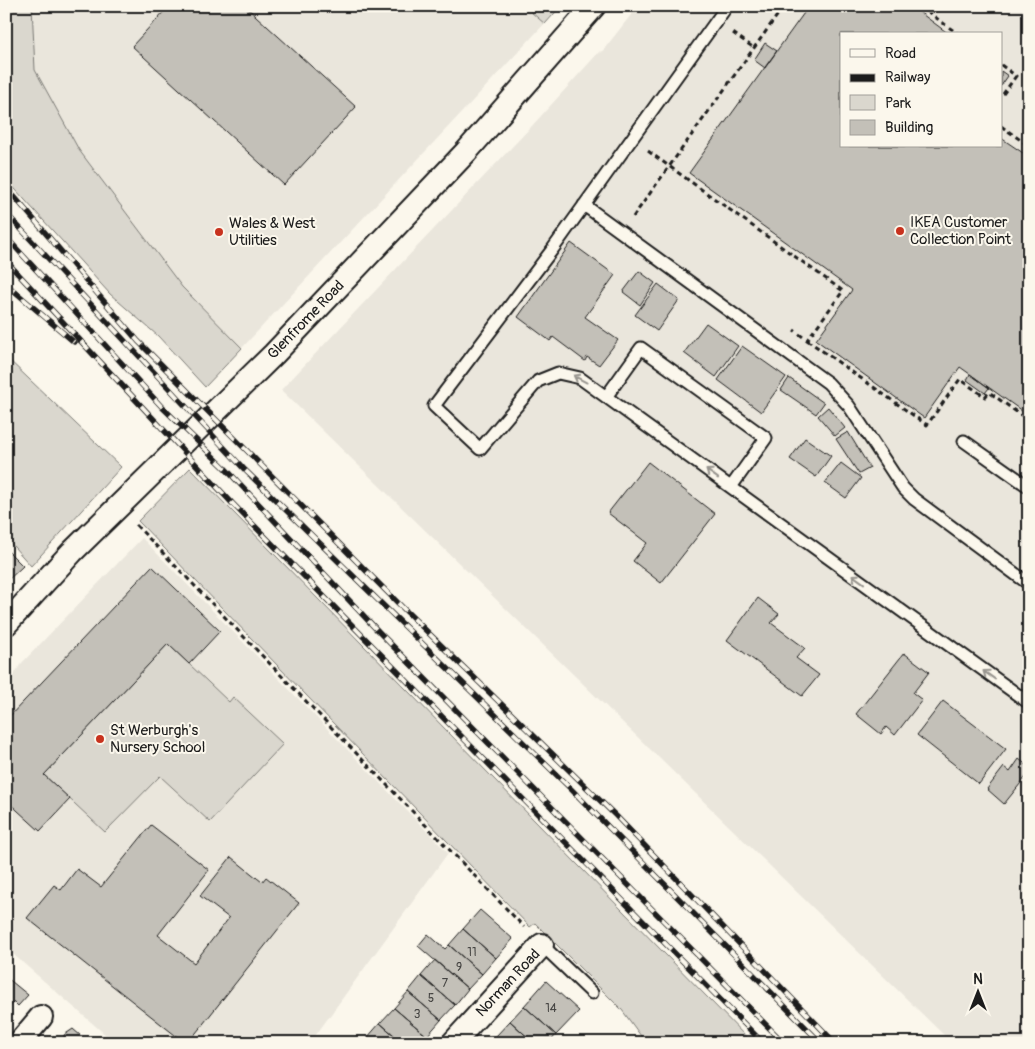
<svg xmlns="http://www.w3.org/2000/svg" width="1035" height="1049" font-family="Pangolin,sans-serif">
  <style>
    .built { fill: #eae6dc; fill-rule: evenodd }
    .green { fill: #dad7ce; stroke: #7b7a75 }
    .building { fill: #c3c0b8; stroke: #1c1c1c }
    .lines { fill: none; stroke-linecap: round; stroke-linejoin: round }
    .lane-casing { stroke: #1c1c1c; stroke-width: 15 }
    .street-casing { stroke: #1c1c1c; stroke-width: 26 }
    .path { stroke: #1c1c1c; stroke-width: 3; stroke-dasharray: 5 4; stroke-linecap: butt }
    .lane { stroke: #fbf7ec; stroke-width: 11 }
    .street { stroke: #fbf7ec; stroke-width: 22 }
    .rail-casing { stroke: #1c1c1c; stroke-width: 5.5 }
    .rail { stroke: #fbf7ec; stroke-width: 4; stroke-dasharray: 11; stroke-linecap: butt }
    .oneway { stroke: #97948e }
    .poi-dot { fill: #c8321e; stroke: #fbf7ec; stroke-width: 2 }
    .labels { text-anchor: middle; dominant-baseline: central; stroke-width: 4; stroke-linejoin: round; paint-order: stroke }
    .number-label { font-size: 12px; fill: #464543 }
    .poi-label { font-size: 15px; fill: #1c1c1c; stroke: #fbf7ec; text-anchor: start }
    .street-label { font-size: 15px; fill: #1c1c1c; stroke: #fbf7ec }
  </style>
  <rect width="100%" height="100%" fill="#fbf7ec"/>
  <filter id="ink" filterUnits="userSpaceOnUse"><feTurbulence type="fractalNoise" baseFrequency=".02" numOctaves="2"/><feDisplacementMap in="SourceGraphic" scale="10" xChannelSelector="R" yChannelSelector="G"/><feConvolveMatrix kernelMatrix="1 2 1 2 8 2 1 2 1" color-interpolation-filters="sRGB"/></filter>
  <g filter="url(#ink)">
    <path class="built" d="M6,6H561L213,379L6,130Z
      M638,6H1029V1043H952L281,390L531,127L600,51L601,53ZM841,34H1001V146H841Z
      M142,538L448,853L310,1043H115L6,948V688L20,665Z"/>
    <path class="green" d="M6,6H32L35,70L79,150L182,287L242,348L205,387L158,336L110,294L6,179Z
      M524,6H561L545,24Z
      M6,357L121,467L31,566L6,538Z
      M190,468L752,1043H646L622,1010L535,923L530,927L138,521Z
      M168,644L229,702L233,697L283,744L210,822L160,776L105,832L44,775Z"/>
    <path class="building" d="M169,6H245L356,107L284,185L132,46Z
      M809,6H911L949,34H841V146H1001V138L1029,157V416L960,367L924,418L816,340L852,290L689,173Z
      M765,43L777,51L765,68L754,60Z
      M1001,71L1008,76L1001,86Z
      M571,243L615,275L585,317L618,340L599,365L587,357L585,361L553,337L550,341L518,317Z
      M639,271L655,283L640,305L623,292Z
      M658,284L679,300L657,331L635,315Z
      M706,323L738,346L716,377L684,353Z
      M742,346L786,377L761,412L718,380Z
      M970,374L989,388L985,393L967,380Z
      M789,378L824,403L816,414L781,390Z
      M828,407L845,428L835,436L818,416Z
      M848,432L870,468L859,474L836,439Z
      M805,438L831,456L816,477L790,459Z
      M648,462L715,514L661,583L633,561L647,543L608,513Z
      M841,463L861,478L846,498L825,483Z
      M6,549L23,566L7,581L6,580Z
      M152,566L220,631L189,664L168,644L44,775L70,799L40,831L6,800V720Z
      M758,598L779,614L771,623L805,648L796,658L819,675L802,696L727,640Z
      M904,653L929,672L913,693L922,700L895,735L886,727L881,734L856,714Z
      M943,701L1006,749L979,784L917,735Z
      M1019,759L1029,767V773L1004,804L987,789L1004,767L1010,772Z
      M151,825L209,870L158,935L194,963L229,918L200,896L231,857L262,882L266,877L299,903L188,1043H185L27,918L54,885L61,890L77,869L101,887Z
      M480,910L513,939L496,958L463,929Z
      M463,929L496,958L482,974L449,945Z
      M428,934L445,949L449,945L482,974L468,989L418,946Z
      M435,960L468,989L455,1005L421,976Z
      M421,976L455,1005L441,1020L408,992Z
      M6,977L28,995L18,1006L14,1002L10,1007L6,1003Z
      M546,981L579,1011L556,1035L524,1006Z
      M408,992L441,1020L427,1036L394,1008Z
      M524,1006L556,1035L549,1043H534L510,1021Z
      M394,1008L427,1036L421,1043H403L380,1023Z
      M510,1021L534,1043H503L496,1036Z
      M380,1023L403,1043H371L367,1038Z
      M73,1029L89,1043H61L64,1039V1035Z
      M496,1036L503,1043H490Z"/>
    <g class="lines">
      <defs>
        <path id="lane" d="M727,6L552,250L434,406L480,449L538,381L558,373L580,378L1029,703
          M584,205L828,383L849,406L903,488L914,499L1029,584
          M606,397L641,348L766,438L731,487
          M964,441L1029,487
          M542,945L592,993"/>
        <path id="street" d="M6,624L72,552L274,354L466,152L594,6
          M19,1043L41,1017
          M453,1043L542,945"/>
      </defs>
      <use href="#lane" class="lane-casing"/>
      <use href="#street" class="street-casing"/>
      <path class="path" d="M920,6L958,34
        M733,33L754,48
        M1001,65L1016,76L1001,97
        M1001,126L1029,146
        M648,151L843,291L807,340L794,330
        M633,217L784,6
        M807,340L927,425L960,379L985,397L989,392L1029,421
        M136,525L524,927"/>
      <use href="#lane" class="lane"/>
      <use href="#street" class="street"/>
      <defs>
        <path id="rail" d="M6,187L138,341L406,611L616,816L835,1043
          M6,213L245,470L572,790L821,1043
          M6,237L162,407L224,467L378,631L784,1043
          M6,261L232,503L763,1043
          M6,284L74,342"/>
      </defs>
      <use href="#rail" class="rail-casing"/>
      <use href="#rail" class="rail"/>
    </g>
    <defs><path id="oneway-shaft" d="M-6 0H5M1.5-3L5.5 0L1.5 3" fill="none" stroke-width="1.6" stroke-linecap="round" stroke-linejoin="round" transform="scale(1.25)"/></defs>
    <g class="oneway">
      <use href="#oneway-shaft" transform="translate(580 379) rotate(-152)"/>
      <use href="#oneway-shaft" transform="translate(712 474) rotate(-144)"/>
      <use href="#oneway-shaft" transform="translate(858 579) rotate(-144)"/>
      <use href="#oneway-shaft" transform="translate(989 675) rotate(-144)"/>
    </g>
  </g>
  <g class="poi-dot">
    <circle cx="900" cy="231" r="5"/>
    <circle cx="219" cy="232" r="5"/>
    <circle cx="100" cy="739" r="5"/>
  </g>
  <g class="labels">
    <g class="number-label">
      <text x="472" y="952">11</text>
      <text x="459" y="967">9</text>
      <text x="445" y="983">7</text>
      <text x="431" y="998">5</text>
      <text x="551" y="1008">14</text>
      <text x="417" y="1014">3</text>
    </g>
    <g class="poi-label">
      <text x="910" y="222">IKEA Customer<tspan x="910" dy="17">Collection Point</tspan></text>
      <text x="229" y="223">Wales &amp; West<tspan x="229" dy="17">Utilities</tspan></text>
      <text x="110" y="730">St Werburgh's<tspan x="110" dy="17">Nursery School</tspan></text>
    </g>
    <g class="street-label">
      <text transform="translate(306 320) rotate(-46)">Glenfrome Road</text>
      <text transform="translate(508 983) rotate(-47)">Norman Road</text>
    </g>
  </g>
  <rect width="1035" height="1049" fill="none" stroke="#fbf7ec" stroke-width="25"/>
  <rect x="12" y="12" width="1010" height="1024" fill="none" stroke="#1c1c1c" stroke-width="2" filter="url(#ink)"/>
  <rect x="840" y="32" width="162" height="115" fill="#fbf7ec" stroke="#a29f99"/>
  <rect x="850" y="49" width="25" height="8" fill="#fbf7ec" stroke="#a29f99"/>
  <text x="885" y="58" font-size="15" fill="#1c1c1c">Road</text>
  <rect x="850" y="74" width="25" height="8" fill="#1c1c1c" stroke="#a29f99"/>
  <text x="885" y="82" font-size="15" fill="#1c1c1c">Railway</text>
  <rect x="850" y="95" width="25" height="15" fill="#dad7ce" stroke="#a29f99"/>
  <text x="885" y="108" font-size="15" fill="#1c1c1c">Park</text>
  <rect x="850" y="120" width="25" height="15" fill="#c3c0b8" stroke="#a29f99"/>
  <text x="885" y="132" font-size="15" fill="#1c1c1c">Building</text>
  <g transform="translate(978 992)" stroke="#fbf7ec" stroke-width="4" paint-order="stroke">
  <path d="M0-4L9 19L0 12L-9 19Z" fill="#1c1c1c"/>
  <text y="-8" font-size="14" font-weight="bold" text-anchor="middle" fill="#1c1c1c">N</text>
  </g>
</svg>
